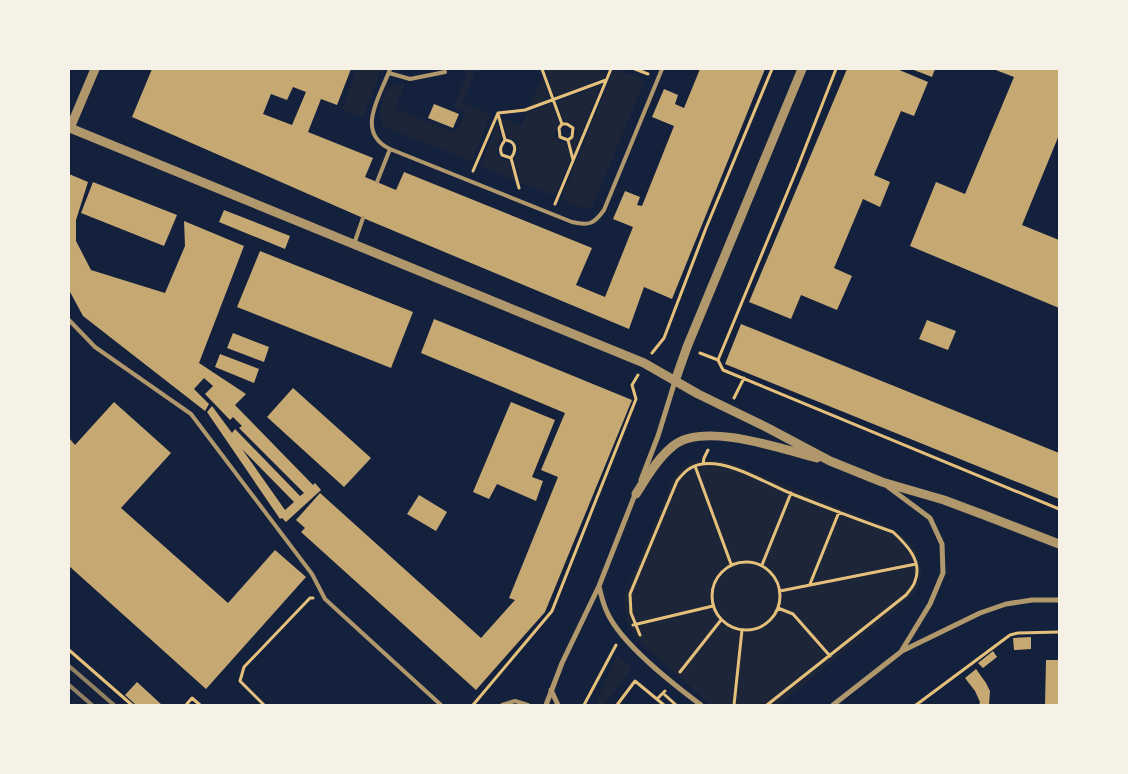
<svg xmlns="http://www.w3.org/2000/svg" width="1128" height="774" font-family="'Times New Roman',serif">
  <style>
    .green { fill: #1d2539 }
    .building { fill: #c6a872; fill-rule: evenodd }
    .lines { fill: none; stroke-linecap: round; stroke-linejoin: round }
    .path { stroke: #e5c07b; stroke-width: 3 }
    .service { stroke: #b1986c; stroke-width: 4 }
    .minor { stroke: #b1986c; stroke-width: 5 }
    .tertiary { stroke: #b1986c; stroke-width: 9 }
    .rail { stroke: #918062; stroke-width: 4 }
  </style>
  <rect width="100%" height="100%" fill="#14213d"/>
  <path class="green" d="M357,69H381L363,118L342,109Z
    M469,69H476L463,103L491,114L472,161L384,127C377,118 381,96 389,88C394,84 399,84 405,84L395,109L456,133L465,112L454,107Z
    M546,69H596L606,73L603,78L555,97L545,71Z
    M614,69L645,80L593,205L589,208L578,207L561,199Z
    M542,78L550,98L529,107Z
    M601,84L573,154L571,141L576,135L577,126L571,122L564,121L557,102Z
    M552,103L559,124L556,128L555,136L561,142L567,143L570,160L555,196L521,183L513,159L518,154C519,144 516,139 507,138L502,120V118L521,126L527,113Z
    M497,124L502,139L497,146V152L503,160L509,161L515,181L481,165Z
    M704,458L728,462L890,528C917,541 932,570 913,596L831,662L796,691L777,705H711L640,642L629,626L626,614L624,604L626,592L674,477C682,465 690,460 704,458Z
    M617,655L632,668L604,705H595Z"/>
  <path class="building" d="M152,69H351L337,105L321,99L308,132L373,158L365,177L396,190L404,172L592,248L576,285L605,297L633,227L613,219L625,191L640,197L637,205L642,206L674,126L652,117L664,89L678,95L675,104L684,108L700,69H765L672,299L644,287L629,329L363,218L132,117ZM293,87L306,92L292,125L263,114L271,94L287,100Z
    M847,69H897L928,82L914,116L901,111L874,175L890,182L880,207L863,199L834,268L852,276L837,310L801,295L791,319L749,302Z
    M915,69H935L932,77L914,70Z
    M993,69H1059V135L1022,225L1059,240V308L910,246L936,182L965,194L1014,77Z
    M434,104L459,114L453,128L428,118Z
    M69,174L88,182L76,220V241L91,270L165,293L185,246L184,221L244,246L199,363L246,394L235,405L313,485L315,483L321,490L286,522L282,518L280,519L207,412L212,406L232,433L235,429L300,496L304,493L239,428L242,426L233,417L230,420L205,394L213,386L204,378L194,389L209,404L205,411L83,316L69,290ZM242,449L294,502L285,510Z
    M93,182L177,215L164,246L81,213Z
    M224,210L290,236L285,249L219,222Z
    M260,251L413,312L391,368L237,307Z
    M434,319L632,400L545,612L476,690L301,532L305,528L296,520L320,493L481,638L515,600L509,598L558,477L541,470L565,413L421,353Z
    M927,320L956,331L948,350L919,339Z
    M741,324L1059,453V499L725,364Z
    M233,333L269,347L264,362L227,348Z
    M220,354L259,369L254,383L215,367Z
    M293,388L371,458L344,487L267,417Z
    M114,402L171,453L121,508L228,603L275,550L306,577L206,689L69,566V438L75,445Z
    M511,402L555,420L532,477L543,481L536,501L497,484L489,499L473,492Z
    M419,495L447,512L436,531L407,514Z
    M1031,637V649L1014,650L1013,638Z
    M993,651L997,657L983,668L978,663Z
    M1046,660H1059V705H1045Z
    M976,669L986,683L990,691L989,705H979L980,702L975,691L965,678Z
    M137,682L162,705H136L125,695Z"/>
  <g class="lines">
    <path class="path" d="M542,69L562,124L559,128L560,137L568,140L573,160
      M635,69L648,74
      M498,114L505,140C501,146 499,149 502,155L511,158L519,188
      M562,124H567L573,128L572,137L568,140
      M505,140C516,141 517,150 511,158
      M473,171L498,113L525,110L606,80
      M555,204L611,69
      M652,353L664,338L706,228L772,69
      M700,353L718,360L723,370L1059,509
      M718,360L797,169L836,69
      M734,398L744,378
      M703,464L704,458L708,450
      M695,466L731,564
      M712 596a34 34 0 1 1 68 0a34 34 0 1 1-68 0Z
      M762,565L791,493
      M810,584L839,512
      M780,591L916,564
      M778,608L793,614L830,656
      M633,625L713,606
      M640,635L631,613L630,594L677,481C684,472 690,466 702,464C730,460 767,484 792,494C825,507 859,520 893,532C906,544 923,561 915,581C914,586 909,591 906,595L767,705
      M69,650L132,705
      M680,672L721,620
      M665,695L676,705
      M657,699L665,691
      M186,705L192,698L200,705
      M264,705L240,681L244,667L310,598H313
      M473,705L552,611L636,399L632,385L638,375
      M584,705L616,645
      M617,705L635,681L664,705
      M734,705L742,630
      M916,705L1010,635L1018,633L1059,632"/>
    <path class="service" d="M390,69C381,95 354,132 390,149
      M389,73L410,79L445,72
      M377,182L390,149L572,222C589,226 594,224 604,210L662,69
      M354,244L363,218
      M69,320L95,347L191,414L312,574L325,599L441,705
      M502,705L515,701L528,705"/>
    <path class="minor" d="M641,480L658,436L675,381
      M887,486L930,518L942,544L943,573L930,604L902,650
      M599,586C601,595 603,604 607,612C621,644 673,684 701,705
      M551,690L558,705
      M546,705L562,663L599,586L636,492
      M833,705L902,651L980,613L1006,604L1032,600H1059"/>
    <path class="tertiary" d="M95,69L70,128L644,363L698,394L766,427L830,461L882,482L944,500L984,515L1059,544
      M675,381L687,347L802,69
      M636,494C647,477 657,459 673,446C703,421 782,449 817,458"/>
    <path class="rail" d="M69,666L114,705
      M69,685L92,705"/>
  </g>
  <rect width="1128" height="774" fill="none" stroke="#f6f1e7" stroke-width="140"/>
</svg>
